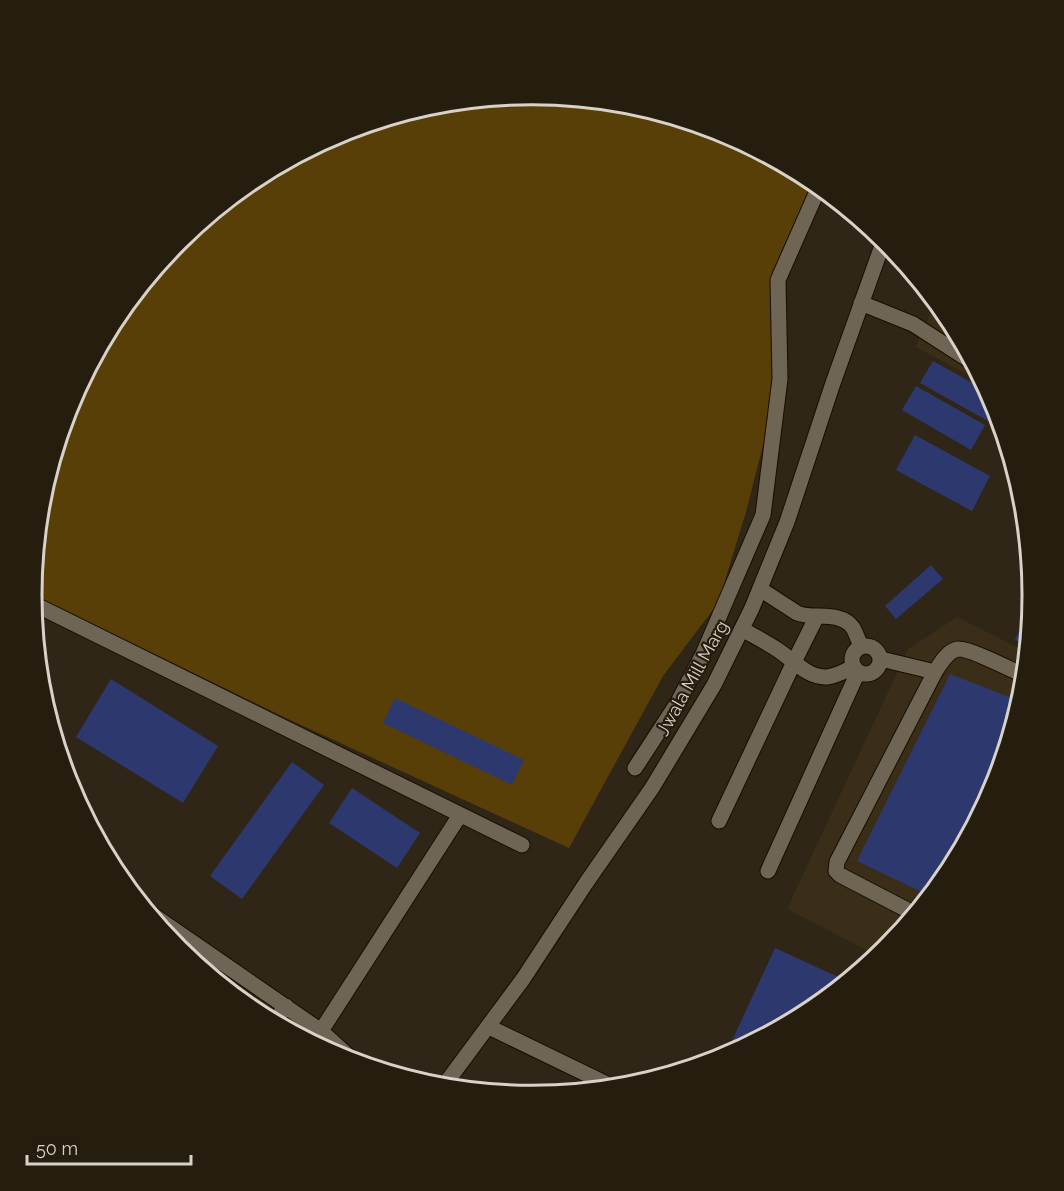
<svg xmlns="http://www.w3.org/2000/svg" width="1064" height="1191" font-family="Raleway,sans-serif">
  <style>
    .built { fill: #3a2e18 }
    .green { fill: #583f08 }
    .building { fill: #2d386e }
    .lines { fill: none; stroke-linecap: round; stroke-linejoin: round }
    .minor-casing { stroke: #170f03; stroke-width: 17 }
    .minor { stroke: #6f6554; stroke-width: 15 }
    .labels { text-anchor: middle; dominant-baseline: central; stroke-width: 4.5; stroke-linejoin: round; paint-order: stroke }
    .street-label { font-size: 18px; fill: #d8d2c9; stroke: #251d0e }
    .rim { fill: none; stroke: #d8d2c9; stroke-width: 3 }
  </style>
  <rect width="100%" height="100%" fill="#2f2617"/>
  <path class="built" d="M935,302L948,318L983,383L916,347Z
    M957,617L1027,652L1023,693L994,787L948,874L886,950L878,956L787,909L908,649Z"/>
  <path class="green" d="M532,95L630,105L724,133L810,180L819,187L778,280L780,379L746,512L718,603L663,676L569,848L288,719L32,594L41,498L70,404L116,317L178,241L254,179L341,133L435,105Z"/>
  <path class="building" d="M933,361L987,391L995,407L988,421L920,383Z
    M916,386L985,425L971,450L902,410Z
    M915,435L990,476L972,511L896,470Z
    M931,565L943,579L896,619L885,606Z
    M1031,602H1032L1028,645L1015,640Z
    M950,674L1020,701L994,787L948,874L930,896L857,861Z
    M111,679L218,746L183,803L76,737Z
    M395,698L524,760L512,785L383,723Z
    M292,762L324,785L242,899L210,876Z
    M352,788L420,833L397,868L329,823Z
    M775,948L847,981L810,1012L724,1058Z"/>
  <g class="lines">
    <defs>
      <path id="minor" d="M861,303L913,324L972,362
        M760,589L797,613C813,620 841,610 853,628C856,633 858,640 861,646
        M32,603L522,845
        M742,629C754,636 766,642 778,650C793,660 808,678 827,677C836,676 845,671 853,667
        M852 660a14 14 0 1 1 28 0a14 14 0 1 1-28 0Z
        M881,659L935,672
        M635,768L678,702L703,654L763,515L780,379L778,280L819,187
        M719,821L794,662L817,616
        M768,871L858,672
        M147,911L321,1031L355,1062
        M915,914L840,875L836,871L837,862L935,672C940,664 947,651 958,649C969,648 1012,670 1025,676
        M274,1022L286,1006
        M489,1027L615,1088
        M321,1031L460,815
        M443,1087L523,979L586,883L652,788L714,685L752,608L787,522L833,383L884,240"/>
    </defs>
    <use href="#minor" class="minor-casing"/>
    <use href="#minor" class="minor"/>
  </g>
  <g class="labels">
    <g class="street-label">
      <text transform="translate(692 678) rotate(-61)">Jwala Mill Marg</text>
    </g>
  </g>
  <path d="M0 0H1064V1191H0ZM42 595a490 490 0 1 1 980 0a490 490 0 1 1-980 0Z" fill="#251d0e" fill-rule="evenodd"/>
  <path class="rim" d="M42 595a490 490 0 1 1 980 0a490 490 0 1 1-980 0Z"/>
  <path d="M27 1155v9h164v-9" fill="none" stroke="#d8d2c9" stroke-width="3"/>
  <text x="36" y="1155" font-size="18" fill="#d8d2c9" stroke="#251d0e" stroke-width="4.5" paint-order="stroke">50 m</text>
</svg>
